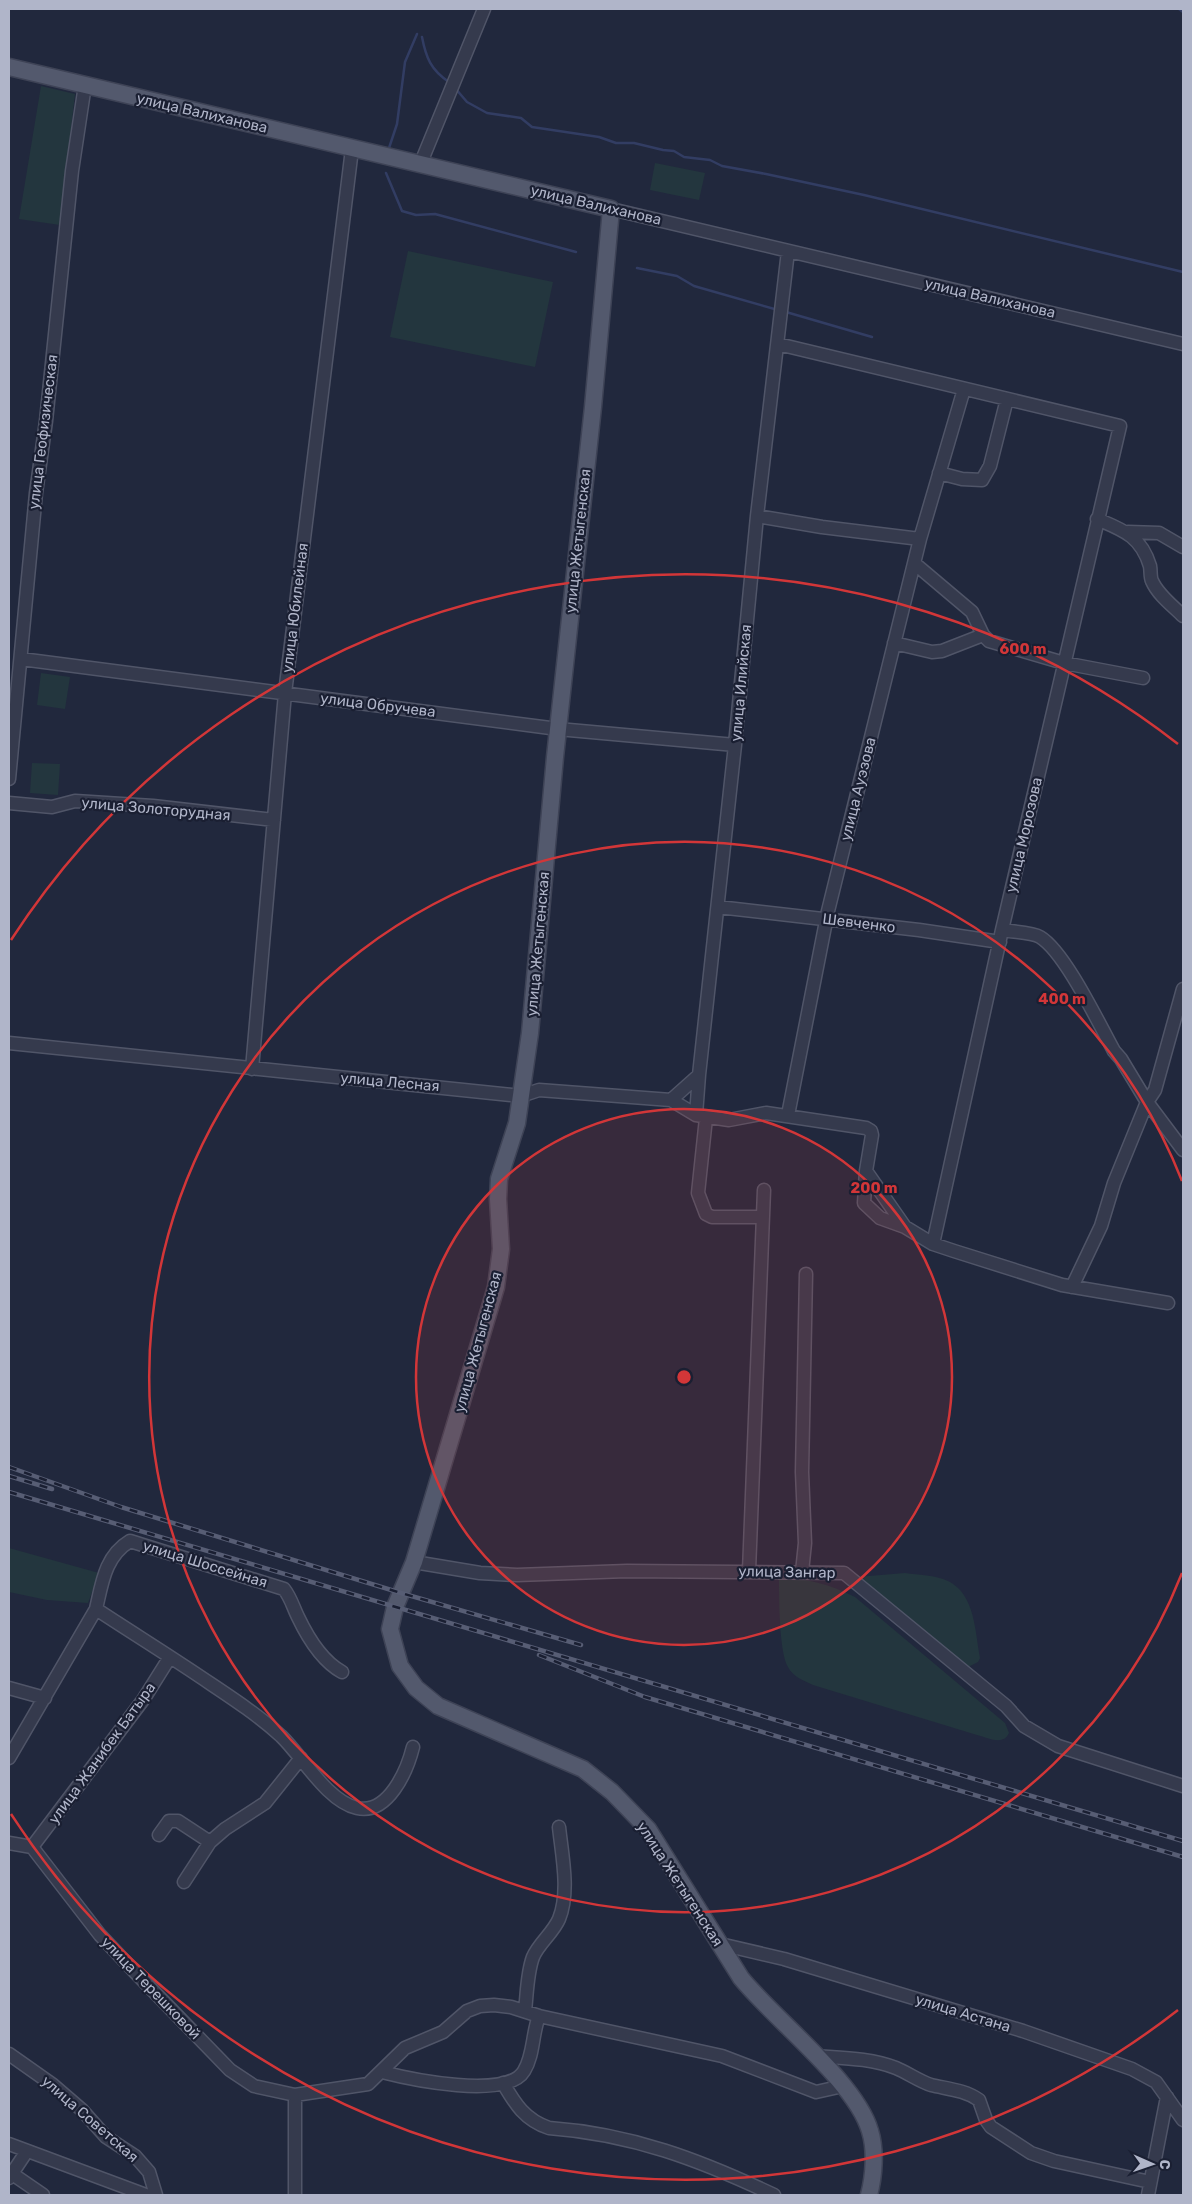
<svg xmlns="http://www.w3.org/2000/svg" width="1192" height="2204" font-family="Rubik,sans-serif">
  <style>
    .green { fill: #23363e }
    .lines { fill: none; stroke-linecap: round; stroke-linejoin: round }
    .stream { stroke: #323d63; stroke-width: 2.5 }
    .minor-casing { stroke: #505568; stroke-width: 15 }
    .major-casing { stroke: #3e4356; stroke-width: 19 }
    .minor { stroke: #353a4d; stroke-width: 12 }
    .major { stroke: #53596d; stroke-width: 16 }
    .rail-casing { stroke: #575d74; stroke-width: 4.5 }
    .rail { stroke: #1a1f32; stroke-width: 2.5; stroke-dasharray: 8; stroke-linecap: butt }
    .ring { fill: none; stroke: #d23638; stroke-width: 2.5 }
    .labels { text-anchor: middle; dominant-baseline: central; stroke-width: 4.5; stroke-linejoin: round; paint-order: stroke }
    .street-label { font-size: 15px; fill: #b0b5c9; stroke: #1a1f32 }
    .centre { fill: #d23638; stroke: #1a1f32; stroke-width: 2.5 }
    .ring-label { font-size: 15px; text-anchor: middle; font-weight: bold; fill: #d23638; stroke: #1a1f32; stroke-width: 4.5; stroke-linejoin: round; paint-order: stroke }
  </style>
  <rect width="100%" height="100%" fill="#21283d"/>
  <path class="green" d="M41,86L75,94L60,225L19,219Z
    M655,163L705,173L699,200L650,190Z
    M408,251L553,282L535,367L390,337Z
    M41,673L70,677L65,709L37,705Z
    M32,763L60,764L58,795L30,793Z
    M9,1548L99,1573L88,1603L47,1600L9,1592Z
    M905,1573C918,1575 935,1575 948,1581C975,1594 975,1631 980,1658L978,1662L968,1667L857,1577Z
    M779,1578C807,1578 829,1584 855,1597L1005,1723L1009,1733C1003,1746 989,1738 977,1735L813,1685C803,1680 793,1677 788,1667C779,1652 779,1597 779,1578Z"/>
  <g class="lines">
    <path class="stream" d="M1179,9L1183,12
      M422,37C426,58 431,70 449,82
      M455,88L467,102L487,113L521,118L532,127L599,137L616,143H634L663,150L674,151L684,157L710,160L722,166L766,174L864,195L1183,272
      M389,148L397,124L405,62L417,34
      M386,173L402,211L416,215L435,214L576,252
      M637,268L677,276L694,286L778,310
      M786,312L872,337"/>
    <defs>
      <path id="minor" d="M420,165L484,9
        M611,209L1183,344
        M778,344L1120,426L1002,930L933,1244
        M939,473L962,479L982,480L990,466L1007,399
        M757,516L822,527L920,539L828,911L788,1115
        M1097,519C1123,530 1141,536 1150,566C1151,571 1150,577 1152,581C1158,595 1173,606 1183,616
        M1128,532L1159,533L1183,547
        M920,539L964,389
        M914,563L972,612L983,635L989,641L1064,663L1143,678
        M894,643L932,652L942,651L983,635
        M21,659L558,729L735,745
        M9,779L36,493L46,421L72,171L85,85
        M9,803L52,807L75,801L153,806L274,820
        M718,907L919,930L1000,942
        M1002,930C1012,932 1032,932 1040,937C1065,952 1099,1024 1114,1051L1121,1059L1147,1102L1183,1150
        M9,1043L521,1096L539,1090L671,1100L696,1115L729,1120L766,1113L866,1128L871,1131L872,1135L866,1171L864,1203L880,1218L905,1227L933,1244L954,1251L1062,1285L1168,1303
        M252,1069L285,693L352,149
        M671,1100L699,1075
        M696,1115L699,1075L735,745L757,516L788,251
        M706,1118L698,1193L706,1214L712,1217H762
        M866,1171L905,1227
        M1072,1287L1101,1226L1114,1183L1147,1102L1155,1090L1183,989
        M414,1562L480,1573L517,1575L627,1571L844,1573L1006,1706L1024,1726L1058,1746L1183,1786
        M749,1571L764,1190
        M802,1572L805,1543L802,1472L806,1274
        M342,1672C322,1661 308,1638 298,1617C293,1607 291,1598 284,1589L130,1541C105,1556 102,1583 96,1609C134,1634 173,1658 211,1684C235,1700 259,1716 281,1736C302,1756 327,1801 357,1808C388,1815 407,1771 413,1747
        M9,1688L45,1698
        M9,1758L96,1609
        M159,1835L169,1821H178L210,1842
        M9,1843L32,1847
        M32,1847L100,1935L134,1971L230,2070L254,2086L295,2095L368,2084L405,2048L443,2032L467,2011L480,2006L494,2005L511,2007L539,2016L722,2056L816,2092L843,2086
        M32,1847L143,1700L170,1657
        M184,1882L210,1842L225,1829L265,1803L301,1758
        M720,1944L784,1959L1023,2031L1132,2069L1156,2082L1183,2120
        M525,2011C527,1994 527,1973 533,1957C539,1943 553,1933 559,1919C570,1892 562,1855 559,1827
        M9,2054L53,2085L82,2110L106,2137L135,2156L149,2172L156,2195
        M815,2056C842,2058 871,2058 896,2068C908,2073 919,2081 931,2085C948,2089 965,2090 979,2100L986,2120L991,2127L1031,2153L1054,2161L1150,2182
        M382,2072C409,2079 507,2100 524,2071C534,2055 532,2034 539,2016
        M503,2083C515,2104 525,2120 549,2128C632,2134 700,2160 774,2195
        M295,2095V2195
        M9,2144L146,2195
        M11,2173L43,2195
        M9,2178L27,2151
        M1148,2195L1167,2097"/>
      <path id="major" d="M9,67L611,209L593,407L555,757L530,1033L517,1123L499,1179L498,1199L501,1249L496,1287L414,1562L395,1607L390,1629L400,1666L416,1688L438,1706L583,1769L612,1792L648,1829L741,1978C775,2020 856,2082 870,2131C876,2150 874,2176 869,2195"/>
    </defs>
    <use href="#minor" class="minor-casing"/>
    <use href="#major" class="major-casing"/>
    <use href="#minor" class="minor"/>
    <use href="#major" class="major"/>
    <defs>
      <path id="rail" d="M9,1467L121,1507L401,1593L581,1645
        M9,1476L52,1489
        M9,1492L1183,1841
        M539,1655L645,1697L1183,1857"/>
    </defs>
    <use href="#rail" class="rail-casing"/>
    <use href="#rail" class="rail"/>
  </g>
  <circle cx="684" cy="1377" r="268" fill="#d23638" fill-opacity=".12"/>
  <g class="ring">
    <circle cx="684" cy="1377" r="268"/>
    <path d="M1182 1573A535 535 0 1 1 1182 1181"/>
    <path d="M1178 2010A803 803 0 0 1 11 1814M11 940A803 803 0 0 1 1178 744"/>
  </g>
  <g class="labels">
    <g class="street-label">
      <text transform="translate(202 113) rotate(13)">улица Валиханова</text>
      <text transform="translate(596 205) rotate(13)">улица Валиханова</text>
      <text transform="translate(990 298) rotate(13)">улица Валиханова</text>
      <text transform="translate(43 432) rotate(-83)">улица Геофизическая</text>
      <text transform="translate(578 541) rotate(-84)">улица Жетыгенская</text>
      <text transform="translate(295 608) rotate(-83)">улица Юбилейная</text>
      <text transform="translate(741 683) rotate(-85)">улица Илийская</text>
      <text transform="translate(378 705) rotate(7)">улица Обручева</text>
      <text transform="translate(858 789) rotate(-76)">улица Ауэзова</text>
      <text transform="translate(156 809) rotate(5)">улица Золоторудная</text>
      <text transform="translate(1024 835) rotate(-77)">улица Морозова</text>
      <text transform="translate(859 923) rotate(7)">Шевченко</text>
      <text transform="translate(538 944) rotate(-85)">улица Жетыгенская</text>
      <text transform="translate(390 1082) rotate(5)">улица Лесная</text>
      <text transform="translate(478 1342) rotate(-75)">улица Жетыгенская</text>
      <text transform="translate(205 1564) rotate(17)">улица Шоссейная</text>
      <text transform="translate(787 1572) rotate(1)">улица Зангар</text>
      <text transform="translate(102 1753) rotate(-54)">улица Жанибек Батыра</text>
      <text transform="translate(680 1884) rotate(57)">улица Жетыгенская</text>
      <text transform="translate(151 1988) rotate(46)">улица Терешковой</text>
      <text transform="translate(963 2013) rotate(17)">улица Астана</text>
      <text transform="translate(90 2119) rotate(41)">улица Советская</text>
    </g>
  </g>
  <circle cx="684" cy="1377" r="8" class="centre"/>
  <g class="ring-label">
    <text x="1023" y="654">600 m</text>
    <text x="1062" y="1004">400 m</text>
    <text x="874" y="1193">200 m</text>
  </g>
  <rect width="1192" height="2204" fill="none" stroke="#b0b5c9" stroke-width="20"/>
  <g transform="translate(1152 2164) rotate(92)" stroke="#1a1f32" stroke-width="4" paint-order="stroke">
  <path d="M0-4L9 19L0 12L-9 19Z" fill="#b0b5c9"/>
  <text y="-8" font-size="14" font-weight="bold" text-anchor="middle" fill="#b0b5c9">С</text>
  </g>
</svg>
